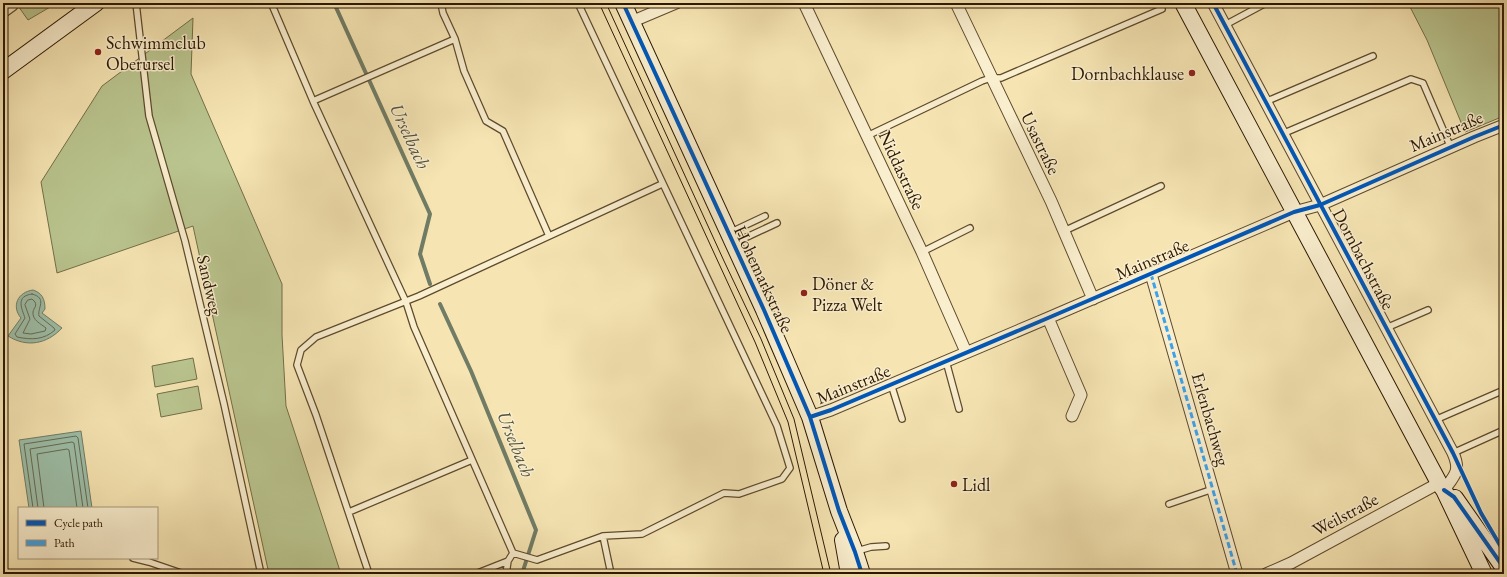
<svg xmlns="http://www.w3.org/2000/svg" width="1507" height="577" font-family="'EB Garamond',serif">
  <style>
    .green { fill: #bac58f; stroke: #736e48 }
    .water { fill: #9dbfa9; stroke: #707c65 }
    .lines { fill: none; stroke-linecap: round; stroke-linejoin: round }
    .shore { stroke: #646b54; stroke-width: 1 }
    .stream { stroke: #707c65; stroke-width: 4 }
    .lane-casing { stroke: #5e4a2d; stroke-width: 8 }
    .street-casing { stroke: #5e4a2d; stroke-width: 13 }
    .secondary-casing { stroke: #2c1700; stroke-width: 18 }
    .lane { stroke: #f9eece; stroke-width: 5.5 }
    .street { stroke: #f9eece; stroke-width: 11 }
    .secondary { stroke: #f9eece; stroke-width: 16 }
    .tram { stroke: #2c1700; stroke-width: 1 }
    .quiet { stroke: #3ea2e9; stroke-width: 3; stroke-dasharray: 6 3; stroke-linecap: butt }
    .cycleway-casing { stroke: #f9eece; stroke-width: 6 }
    .cycleway { stroke: #0057b8; stroke-width: 4 }
    .poi-dot { fill: #8f2418; stroke: #f9eece; stroke-width: 1.5 }
    .labels { text-anchor: middle; dominant-baseline: central; stroke-width: 3; stroke-linejoin: round; paint-order: stroke }
    .poi-label { font-size: 18px; fill: #2c1700; stroke: #f9eece; text-anchor: start }
    .street-label { font-size: 18px; fill: #2c1700; stroke: #f9eece }
    .water-label { font-size: 19px; font-style: italic; fill: #54523b; stroke: #f9eece }
  </style>
  <rect width="100%" height="100%" fill="#f6e5b3"/>
  <filter id="stains"><feTurbulence type="fractalNoise" baseFrequency=".005" numOctaves="4"/><feColorMatrix values="0 0 0 0 .2 0 0 0 0 .09 0 0 0 0 .02 0 0 0 .5 -.17"/></filter>
  <radialGradient id="worn" r=".72"><stop offset=".6" stop-color="#630" stop-opacity="0"/><stop offset="1" stop-color="#630" stop-opacity=".3"/></radialGradient>
  <path class="green" d="M16,3H57L28,20Z
    M1408,3H1504V116L1465,132L1427,40Z
    M193,18L191,74L282,284V335L286,406L341,574H269L193,226L57,273L41,182L102,86Z
    M193,358L197,379L155,387L152,366Z
    M198,386L202,409L161,417L157,394Z"/>
  <path class="water" d="M33,290C42,293 45,299 45,309L42,313L62,328C47,344 27,348 8,336L21,318C11,306 18,292 33,290Z
    M81,431L92,508H29L19,440Z"/>
  <g class="lines">
    <path class="shore" d="M32,294C48,298 37,308 39,316L54,328L55,330C44,340 31,340 17,337L15,334L25,318C22,309 15,296 32,294Z
      M28,300L32,299L35,302C37,307 34,307 33,312C32,320 41,324 46,328L45,331L31,334L23,333L30,319L25,305Z
      M33,508L24,444L76,436L78,438L88,508
      M38,508L30,449L72,442L74,443L83,508
      M44,508L37,454L67,449L69,450L77,508"/>
    <path class="stream" d="M334,3L430,214L420,254L430,284
      M440,304L471,371L536,530L522,574"/>
    <defs>
      <path id="lane" d="M136,3L149,116L185,241L224,404L261,574
        M441,3L443,13L455,39L464,71L486,121L503,131L549,236
        M578,3L777,426L790,468L782,479L739,494L724,493L642,534L603,536L611,574
        M272,5L313,101L406,302L414,327L513,553L508,561L506,574
        M3,15L14,7
        M1225,25L1266,3
        M313,101L455,39
        M1265,102L1373,56
        M1282,134L1411,79L1423,83L1451,148
        M867,136L982,81L991,78H1001L1162,9
        M1064,231L1161,186
        M731,232L765,216
        M734,243L777,223
        M922,252L970,228
        M1386,328L1428,310
        M946,361L959,409
        M891,384L902,419
        M1435,420L1504,390
        M1453,453L1504,430
        M1169,504L1213,489
        M349,512L472,460
        M857,551L871,547L886,546
        M513,553L537,560L603,536
        M133,558L149,562L184,574
        M369,574L316,415L297,365L301,350L316,337L419,296L662,184
        M475,574L508,561"/>
      <path id="street" d="M804,3L922,252L966,352
        M956,3L1051,201L1093,299
        M1213,3L1453,453C1461,471 1455,475 1444,490
        M631,22L676,3
        M1151,274L1237,574
        M1048,318L1081,395L1072,416
        M810,417L831,410L1048,318L1294,212L1320,205L1474,137L1504,125
        M1266,574L1291,563L1439,483"/>
      <path id="secondary" d="M623,3L764,310L810,417L839,511L855,552L862,574
        M1183,3L1439,483L1444,490L1484,574
        M3,71L96,3
        M1455,498L1504,568
        M843,540L849,574"/>
    </defs>
    <use href="#lane" class="lane-casing"/>
    <use href="#street" class="street-casing"/>
    <use href="#secondary" class="secondary-casing"/>
    <use href="#lane" class="lane"/>
    <use href="#street" class="street"/>
    <use href="#secondary" class="secondary"/>
    <path class="tram" d="M599,3L755,342L788,422L824,574
      M606,3L724,261L761,339L794,419L831,574"/>
    <path class="quiet" d="M1151,274L1237,574"/>
    <defs>
      <path id="cycleway" d="M623,3L764,310L810,417L839,511L855,552L862,574
        M1213,3L1453,453L1481,513L1504,552
        M810,417L831,410L1048,318L1294,212L1320,205L1474,137L1504,125
        M1444,490L1454,497L1504,568"/>
    </defs>
    <use href="#cycleway" class="cycleway-casing"/>
    <use href="#cycleway" class="cycleway"/>
  </g>
  <g class="poi-dot">
    <circle cx="98" cy="52" r="4"/>
    <circle cx="1192" cy="73" r="4"/>
    <circle cx="804" cy="293" r="4"/>
    <circle cx="954" cy="484" r="4"/>
  </g>
  <g class="labels">
    <g class="poi-label">
      <text x="106" y="42">Schwimmclub<tspan x="106" dy="21">Oberursel</tspan></text>
      <text x="1184" y="73" text-anchor="end">Dornbachklause</text>
      <text x="812" y="283">Döner &amp;<tspan x="812" dy="21">Pizza Welt</tspan></text>
      <text x="962" y="484">Lidl</text>
    </g>
    <g class="street-label">
      <text transform="translate(1446 131) rotate(-23)">Mainstraße</text>
      <text transform="translate(1041 143) rotate(64)">Usastraße</text>
      <text transform="translate(902 170) rotate(65)">Niddastraße</text>
      <text transform="translate(1152 259) rotate(-23)">Mainstraße</text>
      <text transform="translate(1364 259) rotate(62)">Dornbachstraße</text>
      <text transform="translate(764 279) rotate(65)">Hohemarkstraße</text>
      <text transform="translate(210 285) rotate(77)">Sandweg</text>
      <text transform="translate(853 384) rotate(-22)">Mainstraße</text>
      <text transform="translate(1211 419) rotate(74)">Erlenbachweg</text>
      <text transform="translate(1345 514) rotate(-28)">Weilstraße</text>
    </g>
    <g class="water-label">
      <text transform="translate(410 136) rotate(65)">Urselbach</text>
      <text transform="translate(516 444) rotate(68)">Urselbach</text>
    </g>
  </g>
  <rect width="1507" height="577" fill="none" stroke="#f6e5b3" stroke-width="16"/>
  <rect x="4" y="4" width="1499" height="569" fill="none" stroke="#2c1700" stroke-width="2"/>
  <rect x="8" y="8" width="1491" height="561" fill="none" stroke="#2c1700"/>
  <rect x="18" y="507" width="140" height="52" fill="#f9eece" stroke="#a7987c"/>
  <rect x="26" y="520" width="20" height="6" fill="#0057b8" stroke="#a7987c"/>
  <text x="54" y="527" font-size="12" fill="#2c1700">Cycle path</text>
  <rect x="26" y="540" width="20" height="6" fill="#3ea2e9" stroke="#a7987c"/>
  <text x="54" y="547" font-size="12" fill="#2c1700">Path</text>
  <rect width="100%" height="100%" filter="url(#stains)"/>
  <rect width="100%" height="100%" fill="url(#worn)"/>
</svg>
